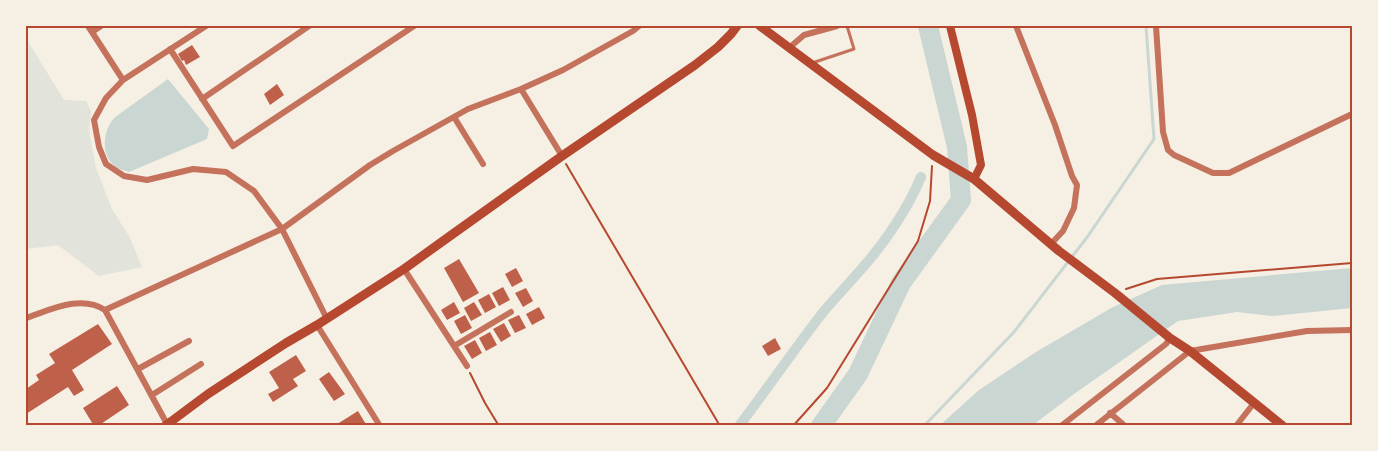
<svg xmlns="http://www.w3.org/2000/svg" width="1378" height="451" font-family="Arial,sans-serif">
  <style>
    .green { fill: #e2e4dc }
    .water { fill: #c9d6d2 }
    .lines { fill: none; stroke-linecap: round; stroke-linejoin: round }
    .stream { stroke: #c9d6d2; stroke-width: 3 }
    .canal { stroke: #c9d6d2; stroke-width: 10 }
    .river { stroke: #c9d6d2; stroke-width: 20 }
    .building { fill: #bf614a }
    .path { stroke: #b5482f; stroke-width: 2 }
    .service { stroke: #c5725c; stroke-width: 3 }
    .minor { stroke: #c5725c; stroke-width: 6 }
    .secondary { stroke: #b5482f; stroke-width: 8 }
    .primary { stroke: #b5482f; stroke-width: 9 }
    .neatline { fill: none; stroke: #b5482f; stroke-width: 2 }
  </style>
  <rect width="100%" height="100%" fill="#f6efe4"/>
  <path class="green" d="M26,34L29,43L64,100L86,101L91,111L89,131L96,168L112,209L130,238L142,267L99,276L58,245L26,249Z"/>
  <path class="water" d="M168,79L209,129L207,139L129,172C124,170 118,169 115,166C100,155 103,131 114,118Z
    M1352,268V308L1273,316L1237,312L1178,321L1074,394L1033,425L939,426L979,390L1036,352L1113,307L1162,285Z"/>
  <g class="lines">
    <path class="stream" d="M924,426L1014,332L1088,236L1154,139L1146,26"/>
    <path class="canal" d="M739,426C768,388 795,348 824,311C837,296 851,281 864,266C886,241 908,208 921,177"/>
    <path class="river" d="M821,426L858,374L901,283L961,200L957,147L928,26"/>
  </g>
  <path class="building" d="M192,45L200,57L186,65L184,60L182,61L178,54Z
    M277,84L284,95L270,105L264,94Z
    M459,259L479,293L463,302L444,268Z
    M516,268L523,281L512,287L505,274Z
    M503,287L510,300L499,306L492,293Z
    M526,288L533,301L523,307L515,293Z
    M489,294L496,307L485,313L478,300Z
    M454,302L460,313L447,320L441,310Z
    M474,302L482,315L471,321L464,308Z
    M539,307L545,318L532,325L526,314Z
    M465,315L472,328L461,334L454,321Z
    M519,315L526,328L515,333L508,320Z
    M504,323L511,336L501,342L493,329Z
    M98,324L112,344L72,370L84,390L74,396L68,387L26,414V389L39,380L36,375L55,363L49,354Z
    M490,332L497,345L486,351L479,338Z
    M775,338L781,349L768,356L762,346Z
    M475,340L482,353L472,359L464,346Z
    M296,355L306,371L293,379L298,386L273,402L268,394L279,388L269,372Z
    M329,372L345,394L334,401L319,379Z
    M117,386L129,405L98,426H94L83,408Z
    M358,411L367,426H334Z"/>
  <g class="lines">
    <path class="path" d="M566,164L720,426
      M1126,289L1157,279L1352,263
      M470,373L485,403L499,426
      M793,426L827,388L918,241L930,201L932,166"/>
    <path class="service" d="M812,63L854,49L847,26"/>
    <path class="minor" d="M88,26L123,80
      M206,26L123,80L106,98L94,120L99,147L106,164L124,176L147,180L193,169L226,172L254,191L282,229L327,319
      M1016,26L1055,125L1072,176L1077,185L1074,208L1063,231L1051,244
      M1156,26L1163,132L1168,150L1174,155L1213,173H1229L1352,114
      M92,32L101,26
      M789,48L804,35L837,26
      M170,49L233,146L414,26
      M521,89L562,156
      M202,99L309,26
      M454,117L483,164
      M404,269L467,366
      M105,310L282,229L370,165L393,151L468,109L521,89L563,70L633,31L639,26
      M26,318C50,310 81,294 105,310L167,424
      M317,325L380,426
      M454,346L511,312
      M138,369L189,341
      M152,395L201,364
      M1110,413L1125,426
      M1061,426L1166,344L1170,338
      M1095,426L1190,351L1307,331L1352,330
      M1236,426L1254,403"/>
    <path class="secondary" d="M950,26L972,115L981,165L974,179"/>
    <path class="primary" d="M760,26L933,155L974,179L1059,251L1115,293L1170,338L1190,351L1283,426
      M165,426L208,394L286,343L317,325L404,269L450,236L562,156L695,65L718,47L731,34L737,26"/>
  </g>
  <rect width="1378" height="451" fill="none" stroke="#f6efe4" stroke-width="54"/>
  <rect x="27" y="27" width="1324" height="397" class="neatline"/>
</svg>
